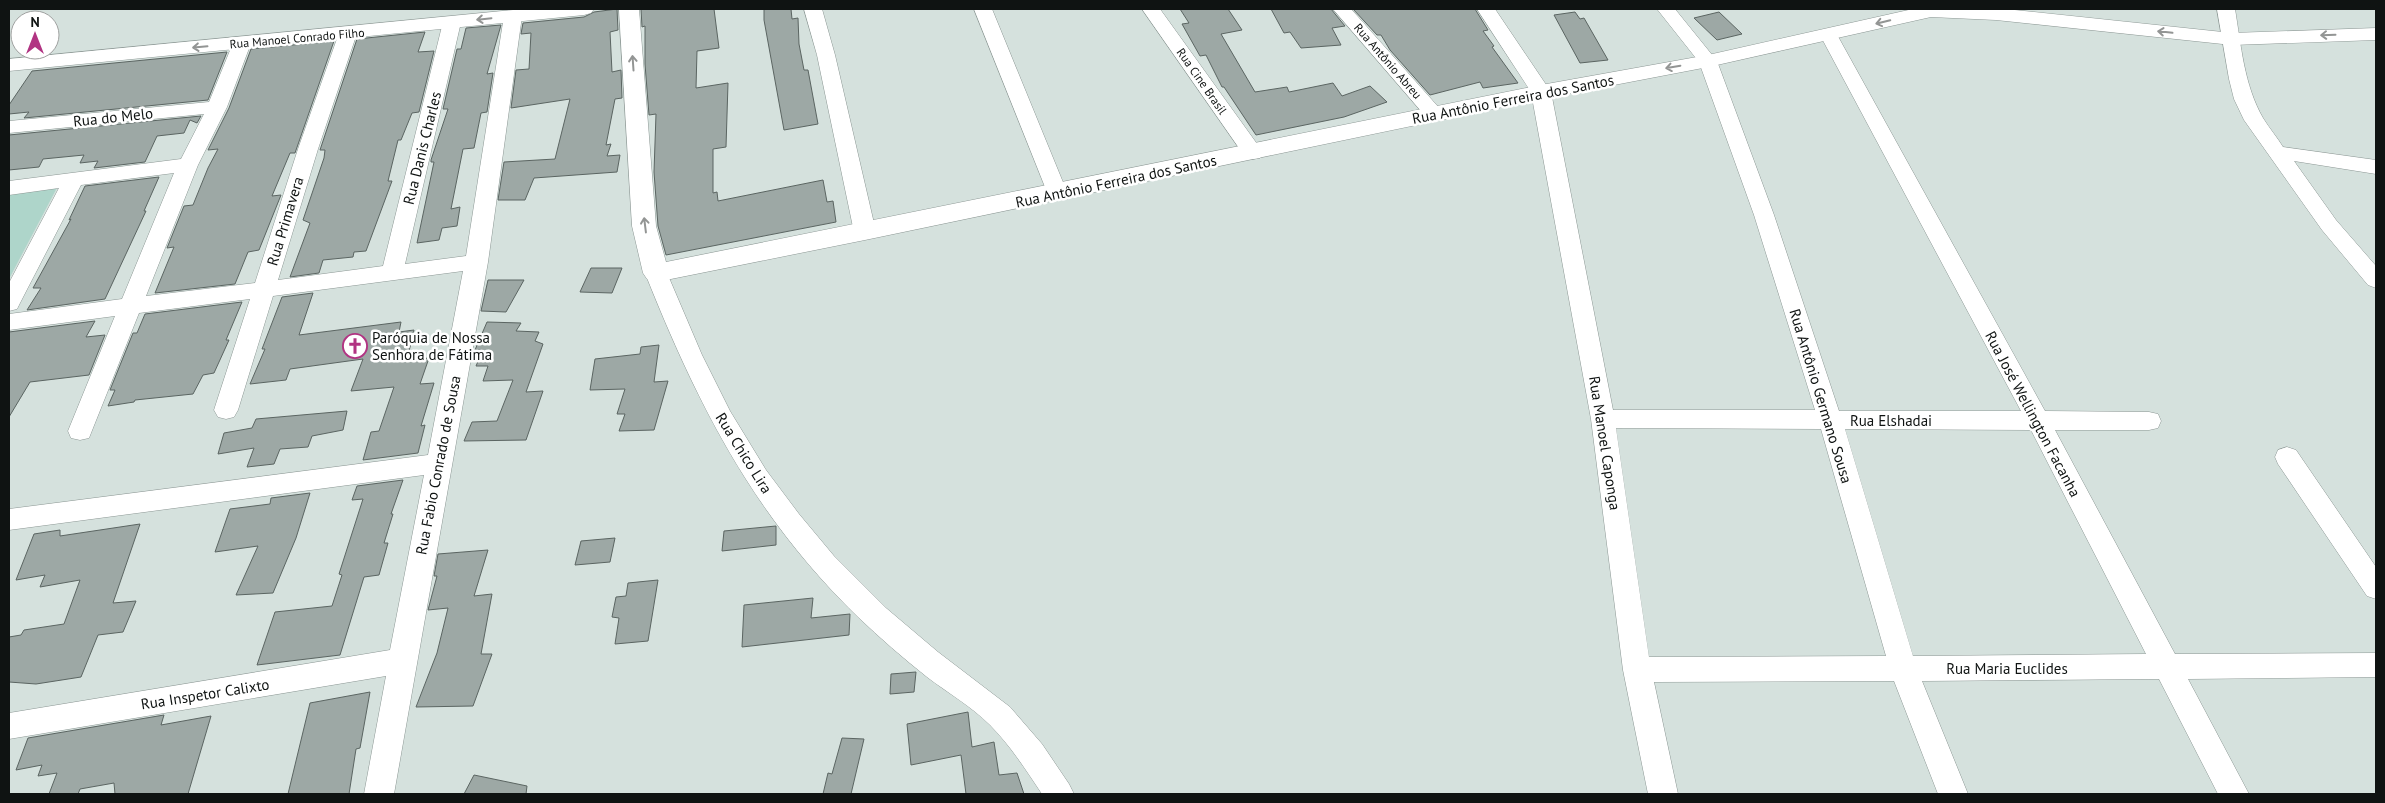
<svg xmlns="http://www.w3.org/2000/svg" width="2385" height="803" font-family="'PT Sans',sans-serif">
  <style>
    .green { fill: #aed5ca }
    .building { fill: #9da8a5; stroke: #5b6562 }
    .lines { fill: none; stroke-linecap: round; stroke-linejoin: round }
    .minor-casing { stroke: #8c9794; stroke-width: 1 }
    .tertiary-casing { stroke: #8c9794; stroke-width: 1 }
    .minor { fill: #fff; fill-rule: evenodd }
    .tertiary { fill: #fff; fill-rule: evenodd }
    .oneway { stroke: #939594 }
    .labels { text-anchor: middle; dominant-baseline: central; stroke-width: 5; stroke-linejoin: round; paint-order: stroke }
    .far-street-label { font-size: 12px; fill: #0f1312; stroke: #fff }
    .street-label { font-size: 15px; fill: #0f1312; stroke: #fff }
    .poi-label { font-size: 15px; fill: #0f1312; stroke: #fff; text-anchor: start }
  </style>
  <rect width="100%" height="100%" fill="#d5e1dd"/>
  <path class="green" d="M59,184L9,279V190Z"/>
  <path class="building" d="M617,9L618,30L610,32L612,72L621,70L622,98L615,99L606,145L611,144L607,156L620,155L617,172L534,178L525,200H498L504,162L555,159L570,99L511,108L516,70L529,69L531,33L521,34L523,23L584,17L594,12Z
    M641,9H714L719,48L697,51L696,88L728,83L726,147L713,149V193L717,192L718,201L823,180L827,202L833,201L836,222L666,255L658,226L654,172L656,114L649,115L645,64V26L642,27Z
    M764,9H791L792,19L798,18L799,44L804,70H808L818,124L784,130L764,20Z
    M1180,9H1228L1242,30L1221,34L1255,92L1287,87L1289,92L1333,83L1342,96L1370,86L1387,102L1344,117L1256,135L1224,87H1222L1206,55L1200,56L1182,24L1189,23Z
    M1271,9H1331L1345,26L1332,28L1341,45L1301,48L1290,32L1284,33Z
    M1353,9H1475L1488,30L1483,31L1494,46L1492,47L1518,83L1483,88L1480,82L1430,95L1390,50L1381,35H1377Z
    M1575,12L1580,19L1584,18L1608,60L1580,63L1554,15Z
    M1719,12L1742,34L1717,40L1694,18Z
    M501,25L487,74L493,73L487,112L481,113L474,148L463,149L451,209L460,207L457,226L442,228L439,240L417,243L434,162H431V160L448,109H443L457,49H461L466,28Z
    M425,32L418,52L434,51L419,112L412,113L401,140H398L388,181H392L366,251L354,252L353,257L323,260L319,273L290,277L310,223L303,220L324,158L325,150H320L357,39Z
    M334,41L295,153H290L272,196L281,195L259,250L248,252L235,284L155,293L174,247L167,248L184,206L193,205L208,168L218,149L208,150L229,108L251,49Z
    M227,52L208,100L24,118L29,112L9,114V105L32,71Z
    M201,116L197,123L190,120L184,133L157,136L145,162L94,168L98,161L80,163L84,155L43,159L39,167L9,170V135Z
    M159,177L144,211H146L105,299L27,310L41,288H33L71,219L69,220L85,186Z
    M591,268H622L612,293L580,292Z
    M488,280H524L506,312L481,311Z
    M313,293L299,335L401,322L399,332L414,330L407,360L429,358L420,384L434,383L421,426L425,425L418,453L363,460L371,432L379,431L394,387L351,391L363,359L290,369L286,380L250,384L265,349H262L282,297Z
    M242,302L226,340H229L214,373L203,375L193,394L135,400L134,402L108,406L115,390H110L133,333H137L145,314Z
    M95,321L86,337L105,335L89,375L30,382L9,417V332Z
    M487,322L521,323L516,331L539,332L535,341L543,344L526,392L543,391L526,440L464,441L472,422L497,421L513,380L483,381L488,366H476L483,350H475Z
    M659,345L654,382L668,381L654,430L619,431L625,414H617L625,389L590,390L595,359L640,354L641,347Z
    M347,411L343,430L312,436L308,447L280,449L274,464L247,467L254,448L218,454L224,433L252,428L256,419Z
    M403,480L391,514H393L384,543H388L379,575L364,577L340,655L257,665L275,612L332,606L342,575L339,574L363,499L352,500L357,486Z
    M310,493L296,538L273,593L236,595L258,546L215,552L230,509L270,504L271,498Z
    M140,524L113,603L136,601L123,632L98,635L81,677L36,684L9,682V637L21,635L24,630L64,624L80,580L40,587L45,575L16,580L34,534L60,530V536Z
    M776,526V545L722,551L724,531Z
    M615,538L610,562L575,565L581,541Z
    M488,550L474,596L492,594L481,654H492L473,706L416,707L437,653L448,608L428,610L437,576H434L438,554Z
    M658,580L648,641L615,644L619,618L612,617L616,597L626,596L628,583Z
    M813,598L811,618L850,614L849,635L742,647L744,605Z
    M916,672L914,692L890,694L891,674Z
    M370,692L360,748L356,749L349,794H288L310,703Z
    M968,712L972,747L994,742L999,775L1017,773L1024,794H966L961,755L911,765L907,724Z
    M164,715L161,725L211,716L188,794H115L114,783L80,789L78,794H49L57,773L38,776L42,765L16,770L28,738Z
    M842,738L864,739L851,794H823L828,773L832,774Z
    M474,775L527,786L526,794H464Z"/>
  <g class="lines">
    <defs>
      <path id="minor" d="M804,9H822L835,55L876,232L872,237L865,239L858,237L854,232L817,55Z
        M974,9H992L1067,192L1064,197L1057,199L1050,197L1047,192Z
        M1142,9H1160L1260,148L1263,153L1260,158L1253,159L1246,158Z
        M1333,9H1351L1441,110L1444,114L1441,118L1434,120L1427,118Z
        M1477,9H1495L1551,92L1613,410H1815L1754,215L1699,62L1657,9H1675L1717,61L1774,215L1839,411H2021L1820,35L1823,31H1835L2045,411L2149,412L2158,414L2161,421L2158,428L2149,430H2055L2175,654L2376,653V677L2188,679L2249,794H2218L2159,679L1922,681L1968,794H1938L1894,681L1654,682L1678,794H1648L1623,670L1591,419L1531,92ZM1616,428L1821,429L1886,656L1649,657ZM1845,429L2031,430L2146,654L1913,656Z
        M2217,9H2235C2241,45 2244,85 2263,118C2269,128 2277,137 2283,147L2376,160V174L2294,161L2336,220L2376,266V288L2368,285L2322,230L2244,120L2234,99L2229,79Z
        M513,11L519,12L522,16L488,262L394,794H364L386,676L9,739V713L390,650L424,475L9,530V509L428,455L463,271L273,296L238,410L234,417L226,419L218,417L214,410L250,299L139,313L89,438L80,440L71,438L68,431L115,316L9,330V314L122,299L174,173L81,185L20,303L17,309L9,311V283L59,188L9,195V181L181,159L204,114L9,133V121L209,102L233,43L236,39H248L251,43L227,107L198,165L146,296L255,283L298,149L339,33L342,29H354L357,33L318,149L278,280L383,266L443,22L446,18H458L461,22L405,264L466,256L504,16L507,12Z
        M656,265L664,268L667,273L702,355L730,411L766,470L799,514L834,556L886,608L938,652L1010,707L1042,744L1069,784L1074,794H1042C1026,770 1010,745 990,725C971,706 948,693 927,677C903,658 880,638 858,617C754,516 698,406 645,273L648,268Z
        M2287,447L2296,450L2376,567V599L2367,596L2278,464L2275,457L2278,450Z"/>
      <path id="tertiary" d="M523,9H594L591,13L584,15L9,71V59Z
        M619,9H639L656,226L666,262L1541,85L1708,55L1913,9H2005L2232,33L2376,28V40L2232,45L1996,20L1931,17L1708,67L1541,99L865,240L656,282L647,279L643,273L632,226Z"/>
    </defs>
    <use href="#minor" class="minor-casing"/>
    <use href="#tertiary" class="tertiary-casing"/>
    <use href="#minor" class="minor"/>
    <use href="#tertiary" class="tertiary"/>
  </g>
  <defs><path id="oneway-shaft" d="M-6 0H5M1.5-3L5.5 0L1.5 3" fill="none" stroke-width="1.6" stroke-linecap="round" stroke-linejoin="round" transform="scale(1.25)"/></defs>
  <g class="oneway">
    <use href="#oneway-shaft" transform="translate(484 19) rotate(174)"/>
    <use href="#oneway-shaft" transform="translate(1883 22) rotate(166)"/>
    <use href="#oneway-shaft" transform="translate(2165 32) rotate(-174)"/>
    <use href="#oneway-shaft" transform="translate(2328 35) rotate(178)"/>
    <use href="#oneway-shaft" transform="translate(200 47) rotate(175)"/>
    <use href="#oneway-shaft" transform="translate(633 63) rotate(-94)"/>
    <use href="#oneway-shaft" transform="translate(1673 67) rotate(170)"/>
    <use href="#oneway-shaft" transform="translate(645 225) rotate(-97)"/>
  </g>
  <defs>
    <symbol id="church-ring" viewBox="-11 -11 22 22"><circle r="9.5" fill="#fff" stroke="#b13382" stroke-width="1.5"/><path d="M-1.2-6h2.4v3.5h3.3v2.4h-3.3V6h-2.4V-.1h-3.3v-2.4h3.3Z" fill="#b13382"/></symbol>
  </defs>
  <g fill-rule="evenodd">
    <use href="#church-ring" x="341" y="332" width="28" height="28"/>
  </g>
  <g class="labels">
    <g class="far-street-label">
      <text transform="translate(297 38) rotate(-5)">Rua Manoel Conrado Filho</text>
      <text transform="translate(1388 61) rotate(49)">Rua Antônio Abreu</text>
      <text transform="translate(1202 81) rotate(55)">Rua Cine Brasil</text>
    </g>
    <g class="street-label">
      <text transform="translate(1513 99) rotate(-11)">Rua Antônio Ferreira dos Santos</text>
      <text transform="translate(113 117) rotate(-6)">Rua do Melo</text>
      <text transform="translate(422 148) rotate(-76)">Rua Danis Charles</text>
      <text transform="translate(1116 181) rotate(-12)">Rua Antônio Ferreira dos Santos</text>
      <text transform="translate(285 221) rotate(-73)">Rua Primavera</text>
      <text transform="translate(1821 396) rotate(73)">Rua Antônio Germano Sousa</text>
      <text transform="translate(2033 414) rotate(62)">Rua José Wellington Facanha</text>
      <text x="1891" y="420">Rua Elshadai</text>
      <text transform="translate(1605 443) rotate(81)">Rua Manoel Caponga</text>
      <text transform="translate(744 453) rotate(58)">Rua Chico Lira</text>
      <text transform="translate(438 465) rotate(-79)">Rua Fabio Conrado de Sousa</text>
      <text x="2007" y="668">Rua Maria Euclides</text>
      <text transform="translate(205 694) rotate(-9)">Rua Inspetor Calixto</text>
    </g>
    <g class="poi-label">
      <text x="372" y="337">Paróquia de Nossa<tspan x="372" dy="17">Senhora de Fátima</tspan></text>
    </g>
  </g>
  <rect width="2385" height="803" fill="none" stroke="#0f1312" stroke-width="20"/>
  <g transform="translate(35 35)"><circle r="24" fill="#ffffff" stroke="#9fa1a0"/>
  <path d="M0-4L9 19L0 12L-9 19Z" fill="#b13382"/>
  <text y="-8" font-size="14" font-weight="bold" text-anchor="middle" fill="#0f1312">N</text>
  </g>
</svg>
